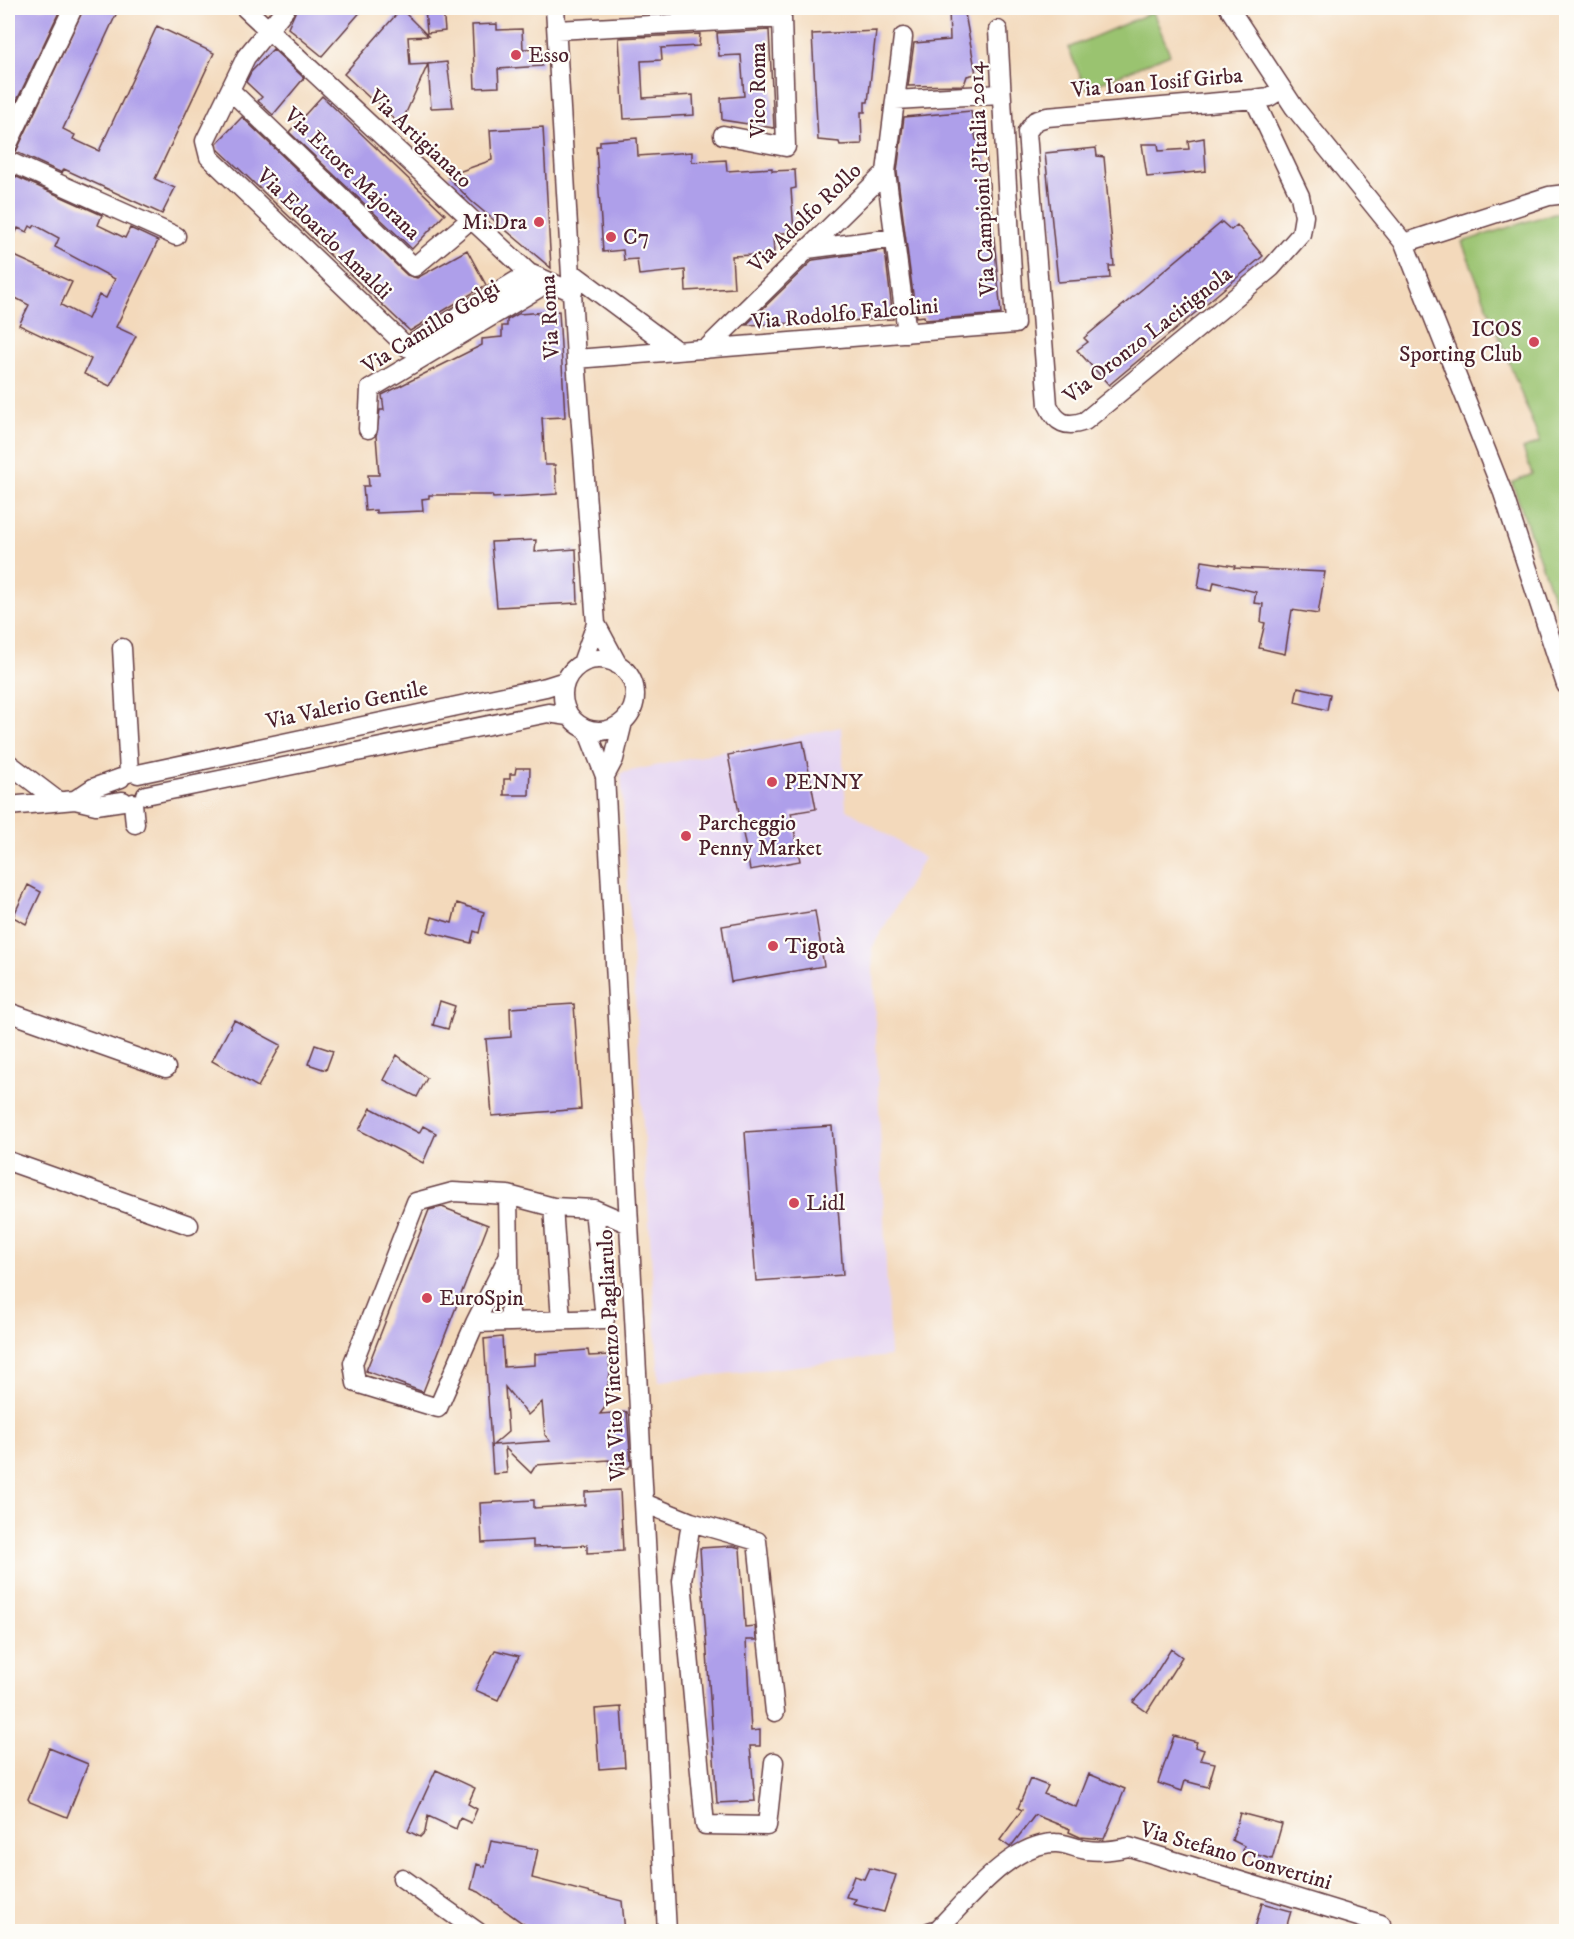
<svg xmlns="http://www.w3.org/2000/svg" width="1574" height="1939" font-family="'IM FELL DW Pica',serif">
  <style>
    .built { fill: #e4d3f2 }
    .green { fill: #9ac370; stroke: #72714e; stroke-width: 1.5 }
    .building { fill: #ae9fea; fill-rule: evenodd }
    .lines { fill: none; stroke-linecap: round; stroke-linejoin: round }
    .minor-casing { stroke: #633b41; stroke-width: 21 }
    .minor { stroke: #fff; stroke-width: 18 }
    .poi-dot { fill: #d1495b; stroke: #fdfcf7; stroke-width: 2 }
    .labels { text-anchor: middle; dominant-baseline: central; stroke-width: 4.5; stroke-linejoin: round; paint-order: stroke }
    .poi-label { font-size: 22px; fill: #4a1f2b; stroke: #fdfcf7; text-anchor: start }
    .street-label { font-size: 22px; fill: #4a1f2b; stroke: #fdfcf7 }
  </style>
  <rect width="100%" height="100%" fill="#fdfcf7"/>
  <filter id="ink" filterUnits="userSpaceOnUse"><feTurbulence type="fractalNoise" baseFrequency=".0167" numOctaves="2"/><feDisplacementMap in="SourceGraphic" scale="12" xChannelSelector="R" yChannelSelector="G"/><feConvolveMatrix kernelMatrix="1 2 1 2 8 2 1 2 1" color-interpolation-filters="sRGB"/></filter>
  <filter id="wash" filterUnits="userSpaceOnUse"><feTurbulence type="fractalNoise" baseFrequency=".008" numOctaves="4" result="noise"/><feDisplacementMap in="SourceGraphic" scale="24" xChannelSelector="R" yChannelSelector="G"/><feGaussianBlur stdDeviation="1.35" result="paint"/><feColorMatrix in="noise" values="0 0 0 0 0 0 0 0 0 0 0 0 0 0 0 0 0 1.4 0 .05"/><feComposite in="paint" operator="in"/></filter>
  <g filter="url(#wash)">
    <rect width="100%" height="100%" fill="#f3d9bb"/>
    <path class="built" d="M841,727L846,809L924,858L872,948L890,1356L659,1381L621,773Z"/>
    <path class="green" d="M1153,12L1170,54L1086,89L1068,48Z
      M1566,212V633L1512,483L1532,474L1523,449L1540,442L1462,242L1554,213Z"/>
    <g id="blocks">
      <path class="building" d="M8,8H61L8,119Z
        M84,8H119L63,129L75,135L73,139L99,151L157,26L214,53L155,179L175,188L162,214L64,169L62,173L16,152Z
        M297,8H364L322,56L288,28Z
        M425,8H443L445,31L427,33Z
        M716,8H768L716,10Z
        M949,8H964L976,74L967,76L964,85L908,86L914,43L950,40Z
        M401,9L428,36L408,37L410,65L428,64L400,126L376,100L374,102L344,74Z
        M497,24V30L522,29L523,49L541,48L542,66L498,69L499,87L475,88L472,25Z
        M769,30L774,128L722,120L721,98L744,96L741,55L719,56L717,33Z
        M876,31L868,102H865V112H861L862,144L840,145L839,142L818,140L812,34Z
        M700,34L699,46L661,48L662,60L641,61L643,98L693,95L694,115L624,119L619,38Z
        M273,49L304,78L273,115L258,101L262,97L246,82L251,72Z
        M447,62L453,107L431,108L428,64Z
        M322,96L445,214L412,249L289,132Z
        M971,111L976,140H985L1001,314L925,320L924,316L916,317L897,172L904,117Z
        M242,117L407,275L417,278L467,250L486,285L410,331L218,149L217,143Z
        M543,127L551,268L471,201L447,176L492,160L490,130Z
        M637,138L638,156L692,152V162L726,160L727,171L772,168V171L795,170L796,188L791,189L794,232L773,234L774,254L732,256L734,288L686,291L685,270L639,275L637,259L624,260L623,250L603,252L596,146H600V141Z
        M1204,138L1206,171L1147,177L1142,144H1158L1159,151L1189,149L1188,141Z
        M1096,148L1097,156L1104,157L1114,266H1109L1110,278L1058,282L1045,153Z
        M8,173L102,215L98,225L125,238L130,228L158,241L116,327L136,336L110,386L84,374L91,359L19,325L29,305L8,294V253L72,282L61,305L88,319L99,295L106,298L115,279L55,247L59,238L35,225L33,228L30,226L27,232L18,228L8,250Z
        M1222,222L1231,230L1237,225L1263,256L1109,385L1077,350L1088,342L1084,338Z
        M885,250L893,319L746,325L813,260Z
        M559,311L565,417L542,418L545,465H555L557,494L493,498L492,495H429V498L422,499L423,511L376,513V510L365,511L363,486H369L368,475H379L376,436L380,410H384L382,395L482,345V339L502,337V326H507V320L518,314Z
        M536,540L535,552L576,549L578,603L497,607L491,542Z
        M1202,561L1235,566L1234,568L1325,572L1318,614L1292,610L1285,654L1259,648L1265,623L1261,622L1263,604L1254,603L1256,592L1214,582L1212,591L1198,588Z
        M1298,687L1330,694L1327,710L1295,702Z
        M803,741L816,809L791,813L800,861L750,870L728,755Z
        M516,768H530L529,795H504V779H510V774H515Z
        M28,885L41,892L26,924L13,917Z
        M457,903L484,912L479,933L474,931L471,943L428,932L432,917L452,923Z
        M815,911L824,966L731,982L722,926Z
        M440,1001L455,1006L448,1029L433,1025Z
        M574,1004L581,1109L492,1116L486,1039L511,1037L510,1008Z
        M234,1020L281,1045L258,1087L212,1061Z
        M315,1045L333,1051L326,1070L308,1064Z
        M397,1055L427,1078L417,1097L384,1080Z
        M371,1108L419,1133L423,1126L436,1133L423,1163L359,1130Z
        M832,1126L843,1275L756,1281L745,1132Z
        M442,1207L488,1225L423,1392L366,1371L429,1210Z
        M502,1337L504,1367L535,1365V1354L588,1350L589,1356L609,1355L610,1374L606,1395L611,1399L600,1414L627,1412L631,1465L628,1468L610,1469L609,1460L536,1465L531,1473L505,1448L507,1473L493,1474L484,1339ZM505,1387L528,1415L542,1402L545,1435L550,1441L493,1445L508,1432Z
        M620,1490L623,1551L587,1553V1545L533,1547V1540L482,1543L480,1503L534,1500V1508L585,1505V1492Z
        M733,1546L740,1548L745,1627L755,1626L756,1640H746L751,1731L760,1730V1746H750L755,1801L717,1803L700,1548Z
        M1171,1649L1182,1657L1147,1712L1133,1702L1149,1684Z
        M495,1650L519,1656L498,1700L475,1690Z
        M621,1707L625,1767L599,1769L595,1709Z
        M1174,1736L1197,1742L1195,1747L1204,1750L1200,1760L1215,1763L1208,1787L1185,1781L1182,1791L1158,1783Z
        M49,1748L88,1764L67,1817L30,1802L28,1799Z
        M436,1770L475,1788L468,1804L477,1809L471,1823L460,1818L456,1829L428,1816L425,1832L420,1837L408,1831Z
        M1089,1774L1125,1789L1104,1839L1080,1837L1069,1832L1070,1829L1035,1815L1012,1845L1010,1847L1000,1840L1022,1810L1018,1808L1030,1779L1048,1786L1044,1794L1076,1807Z
        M1240,1813L1282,1824L1272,1859L1243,1851L1244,1846L1232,1840Z
        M491,1841L538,1849L532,1878L622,1901L625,1932H535L479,1892L471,1889L477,1864L485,1867Z
        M869,1868L896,1875L884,1912L853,1904L856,1899L846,1897L854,1876L864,1879Z
        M1262,1903L1291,1911L1285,1932H1254Z"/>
    </g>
  </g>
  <g filter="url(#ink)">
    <use href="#blocks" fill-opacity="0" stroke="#633b41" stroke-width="1.5"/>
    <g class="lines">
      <defs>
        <path id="minor" d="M245,8L529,273L573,292
          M286,8L246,57L205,141L209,157L407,347L529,273
          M555,8L576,359L596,624L618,665
          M1229,8L1294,107L1404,243L1503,493L1566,685
          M557,30L782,18L786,147L723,135
          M903,37L886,172L907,333
          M230,90L414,267L471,219
          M1254,99L1300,196L1304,216L1301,234L1271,268L1085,421C1066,428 1056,423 1048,405L1027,132L1035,121L1047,117L1254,99L1269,97L1282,89
          M895,100L1001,94
          M8,144L73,8
          M8,161L176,236
          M1404,243L1549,196L1566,194
          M807,249L894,238
          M571,272L677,351
          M706,349L886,172
          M576,359L1015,324L998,30
          M368,429L370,389L549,282
          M122,648L129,773
          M563 695a36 36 0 1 1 72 0a36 36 0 1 1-72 0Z
          M582,663L596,624
          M587,730L605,776L614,759L623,722
          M8,763L58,801
          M138,774L546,687L565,681
          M605,776L667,1932
          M121,778L93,788L75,800L96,805L123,801
          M146,795L548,713L569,716
          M133,803L135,824
          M8,806L75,800
          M8,1012L166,1068
          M8,1161L189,1225
          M508,1195L453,1192L416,1202L353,1363L356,1383L438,1408L475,1323L510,1322
          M553,1207L561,1320
          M594,1209L605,1319L510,1322L508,1195L553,1207L594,1209L629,1224
          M475,1323L508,1257
          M644,1503L691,1522L757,1541L775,1712
          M691,1522L682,1581L705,1825L767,1826L774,1762
          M402,1878L478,1932
          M929,1932L938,1929C967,1900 1012,1842 1056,1843C1066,1843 1077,1849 1087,1850C1102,1852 1115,1850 1129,1847L1381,1924"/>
      </defs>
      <use href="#minor" class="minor-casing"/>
      <use href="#minor" class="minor"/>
    </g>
  </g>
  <g class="poi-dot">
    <circle cx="516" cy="55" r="6"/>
    <circle cx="539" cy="222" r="6"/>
    <circle cx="611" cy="237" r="6"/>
    <circle cx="1534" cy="342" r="6"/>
    <circle cx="772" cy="782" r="6"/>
    <circle cx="686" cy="836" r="6"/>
    <circle cx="773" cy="946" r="6"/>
    <circle cx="794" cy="1203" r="6"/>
    <circle cx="427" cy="1298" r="6"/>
  </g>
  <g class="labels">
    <g class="poi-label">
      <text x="528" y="55">Esso</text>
      <text x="527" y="222" text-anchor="end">Mi.Dra</text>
      <text x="623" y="237">C7</text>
      <text x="1522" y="329" text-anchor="end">ICOS<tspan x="1522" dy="25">Sporting Club</tspan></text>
      <text x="784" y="782">PENNY</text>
      <text x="698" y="823">Parcheggio<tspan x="698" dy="25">Penny Market</tspan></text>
      <text x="785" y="946">Tigotà</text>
      <text x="806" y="1203">Lidl</text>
      <text x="439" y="1298">EuroSpin</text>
    </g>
    <g class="street-label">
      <text transform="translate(1157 83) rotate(-5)">Via Ioan Iosif Girba</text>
      <text transform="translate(758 90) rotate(-90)">Vico Roma</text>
      <text transform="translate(420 139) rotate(43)">Via Artigianato</text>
      <text transform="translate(352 174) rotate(44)">Via Ettore Majorana</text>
      <text transform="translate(982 179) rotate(-93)">Via Campioni d'Italia 2014</text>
      <text transform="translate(805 218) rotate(-44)">Via Adolfo Rollo</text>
      <text transform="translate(324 234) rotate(44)">Via Edoardo Amaldi</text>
      <text transform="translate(845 314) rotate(-5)">Via Rodolfo Falcolini</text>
      <text transform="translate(550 317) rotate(-93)">Via Roma</text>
      <text transform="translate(431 327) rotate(-32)">Via Camillo Golgi</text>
      <text transform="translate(1148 335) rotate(-38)">Via Oronzo Lacirignola</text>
      <text transform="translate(347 705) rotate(-12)">Via Valerio Gentile</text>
      <text transform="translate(612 1355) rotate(-93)">Via Vito Vincenzo Pagliarulo</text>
      <text transform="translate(1236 1856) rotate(16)">Via Stefano Convertini</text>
    </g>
  </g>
  <rect width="1574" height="1939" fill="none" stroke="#fdfcf7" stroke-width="30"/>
</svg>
